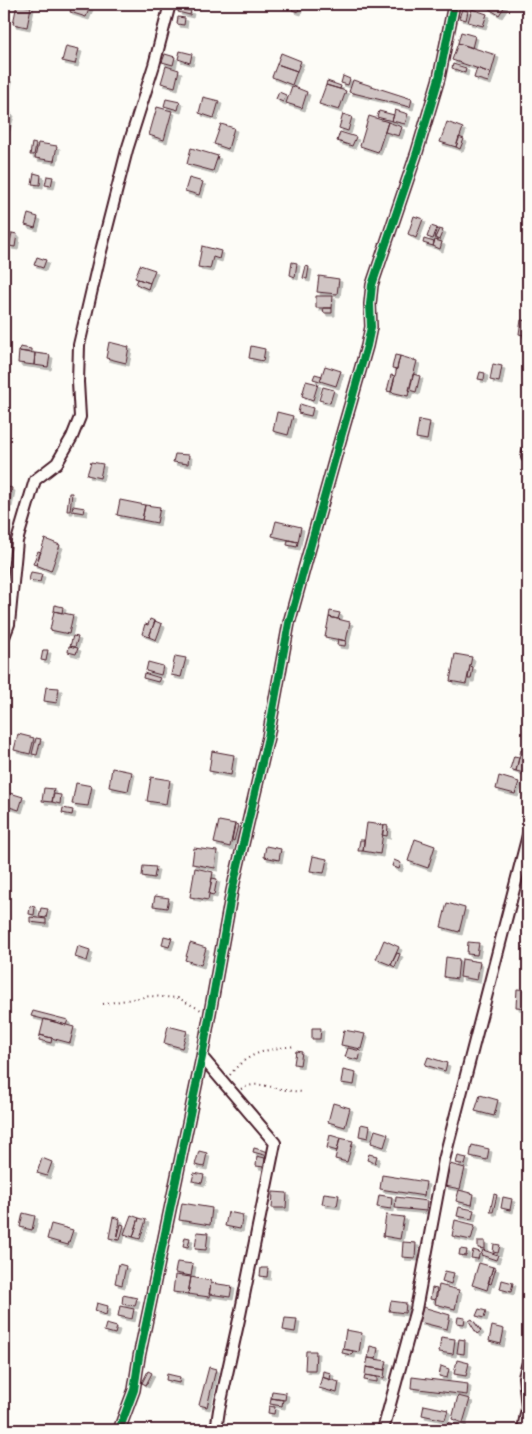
<svg xmlns="http://www.w3.org/2000/svg" width="532" height="1434" font-family="Kalam,sans-serif">
  <style>
    .building { fill: #d0c5c4; stroke: #4a1f2b; filter: url(#shadow) }
    .lines { fill: none; stroke-linecap: round; stroke-linejoin: round }
    .minor-casing { stroke: #4a1f2b; stroke-width: 14 }
    .path { stroke: #4a1f2b; stroke-width: 2; stroke-dasharray: 1 4; stroke-linecap: butt }
    .minor { stroke: #fdfcf7; stroke-width: 10 }
    .cycleway-casing { stroke: #fdfcf7; stroke-width: 11 }
    .cycleway { stroke: #00873e; stroke-width: 8 }
  </style>
  <defs>
    <filter id="shadow"><feDropShadow dx="3" dy="3" stdDeviation="0" flood-color="#0004"/></filter>
  </defs>
  <rect width="100%" height="100%" fill="#fdfcf7"/>
  <filter id="ink" filterUnits="userSpaceOnUse"><feTurbulence type="fractalNoise" baseFrequency=".02" numOctaves="2"/><feDisplacementMap in="SourceGraphic" scale="10" xChannelSelector="R" yChannelSelector="G"/><feConvolveMatrix kernelMatrix="1 2 1 2 8 2 1 2 1" color-interpolation-filters="sRGB"/></filter>
  <g filter="url(#ink)">
    <path class="building" d="M17,4L31,7L27,27L13,24Z
      M73,4H91L86,17L70,12Z
      M294,4H300L298,12L292,10Z
      M492,4H502L505,6L499,15L489,9Z
      M179,8L191,11L190,15L178,12Z
      M462,9L468,11L466,20L459,18Z
      M472,9L487,14L483,26L468,22Z
      M178,17L185,18L184,25L177,24Z
      M461,32L475,36L472,48L458,43Z
      M458,43L496,55L491,73L452,60Z
      M66,46L79,49L75,64L62,61Z
      M180,51L192,54L190,63L178,59Z
      M281,53L301,61L297,71L277,64Z
      M165,54L175,57L173,65L162,62Z
      M277,64L297,71L292,85L272,77Z
      M453,64L466,68L465,73L452,68Z
      M166,66L179,70L175,87L161,83Z
      M477,68L491,73L488,82L474,78Z
      M343,76L350,79L348,85L341,83Z
      M4,78L9,79L6,96L4,95Z
      M353,80L412,99L410,107L349,92Z
      M327,81L341,86L340,89L326,85Z
      M326,85L346,91L339,110L319,104Z
      M292,86L307,92L302,108L286,103Z
      M279,92L286,95L283,102L276,99Z
      M203,97L219,101L214,118L199,113Z
      M166,99L180,102L178,110L164,106Z
      M157,107L172,111L164,140L149,135Z
      M395,110L408,114L405,124L392,121Z
      M4,111L11,113L4,138Z
      M379,111L394,115L392,121L377,117Z
      M343,114L352,117L348,131L339,128Z
      M369,116L388,122L378,152L360,146Z
      M388,122L402,127L399,136L385,132Z
      M447,122L463,128L456,147L440,142Z
      M221,124L234,128L228,149L214,144Z
      M340,132L356,137L352,146L337,141Z
      M459,137L464,139L460,149L456,147Z
      M32,143L36,144L34,155H30Z
      M38,143L57,146L54,161L35,158Z
      M191,148L218,156L213,171L187,164Z
      M34,173L41,175L40,185L32,184Z
      M47,176L53,177L51,186L45,185Z
      M189,178L203,182L199,195L185,191Z
      M28,214L38,217L35,228L25,225Z
      M414,216L423,219L416,238L408,234Z
      M431,226L437,228L433,239L427,237Z
      M439,229L443,230L439,240L435,238Z
      M12,233L17,234L15,247L9,246Z
      M424,239L434,242L433,246L423,243Z
      M435,240L442,242L440,249L433,246Z
      M202,246L221,251L219,259L213,257L210,269L198,267Z
      M37,257L46,260L43,268L34,265Z
      M292,262L297,263L295,277L290,275Z
      M140,265L155,270L150,283L135,278Z
      M306,266L309,267L307,279L303,278Z
      M319,276L339,279L337,294L317,292Z
      M138,279L150,283L148,289L136,284Z
      M316,296H333L332,308H316Z
      M323,308H332V313H324Z
      M521,320L528,321V336L519,334Z
      M109,342L129,347L126,363L106,358Z
      M251,346L265,349L263,361L249,358Z
      M20,347L31,349V353L19,351Z
      M19,351L35,353L34,365L18,363Z
      M35,353L50,355L48,367L34,365Z
      M395,355L400,356L397,369L392,368Z
      M400,356L417,361L408,396L391,392Z
      M493,364L502,366L499,382L490,380Z
      M325,366L341,371L336,386L320,381Z
      M480,372L485,373L484,380L478,379Z
      M315,374L322,376L320,381L313,379Z
      M413,374L420,376L416,392L409,390Z
      M391,375L395,376L391,392L387,391Z
      M306,381L318,384L313,400L302,396Z
      M323,387L334,390L330,403L319,400Z
      M300,404L313,408L311,416L298,413Z
      M277,412L293,416L288,435L273,431Z
      M419,420L430,422L427,440L416,438Z
      M175,454L189,455L188,464L173,462Z
      M91,462L103,464L100,478L87,475Z
      M4,486L12,488L9,504L4,503Z
      M69,493H72L70,511H67Z
      M120,500L145,505L142,520L117,515Z
      M145,505L160,507L157,523L142,520Z
      M73,506L85,508L84,513L72,511Z
      M276,521L301,527L298,542L272,536Z
      M45,539L60,545L51,571L36,565Z
      M288,540L298,542L297,547L287,545Z
      M38,551L41,552L36,565L33,564Z
      M31,572L42,574L40,582L29,580Z
      M55,605L63,607L62,613L54,611Z
      M54,611L73,615L69,634L50,630Z
      M330,611L340,613L338,619L329,617Z
      M329,617L350,622L346,641L325,637Z
      M150,619L155,621L149,637L142,634L145,624L148,625Z
      M155,621L162,624L156,640L149,637Z
      M73,636L78,637L75,647L70,646Z
      M338,639L346,641L345,646L337,645Z
      M69,646L78,648L76,654L68,652Z
      M43,650H48L46,661L41,660Z
      M455,654L472,657L466,684L450,681Z
      M175,656L186,658L181,677L171,675Z
      M148,662L163,666L161,675L146,671Z
      M470,666L473,667L471,679H468Z
      M4,667L9,668L6,680L4,679Z
      M144,673L160,678L158,682L143,678Z
      M46,687L59,688L57,703L44,701Z
      M18,734L34,738L30,754L14,750Z
      M36,738L41,739L37,755L32,754Z
      M521,750L528,752V774L516,771Z
      M212,751L234,755L231,775L209,771Z
      M514,756L519,757L516,771L510,769Z
      M112,768L132,772L128,791L109,787Z
      M499,776L519,782L515,794L496,789Z
      M151,777L170,780L166,804L147,801Z
      M76,783L92,786L88,806L72,804Z
      M44,788L54,789L52,802L42,801Z
      M10,793L23,797L19,810L6,806Z
      M54,794L61,795L60,804L52,802Z
      M63,808L73,810L72,815L62,813Z
      M219,821L235,824L230,847L214,843Z
      M367,823L384,825L380,854L363,851Z
      M235,824L238,825L234,841L232,840Z
      M384,825L388,826L387,836L382,835Z
      M415,839L435,846L428,868L408,861Z
      M360,840H364L363,851H358Z
      M266,846L281,849L279,860L264,857Z
      M194,848L217,851L215,868L192,864Z
      M313,856L327,859L324,873L310,871Z
      M394,860L401,863L399,869L392,866Z
      M143,866L156,867L154,878L142,876Z
      M195,868L213,872L208,900L190,897Z
      M212,878L217,879L214,895L209,894Z
      M155,896L169,898L167,908L153,906Z
      M447,903L465,908L459,932L441,927Z
      M30,906L35,907L34,915L29,914Z
      M41,908L48,909L46,918L39,917Z
      M30,917L46,919V924L30,922Z
      M164,936L172,938L169,947L162,945Z
      M384,940L399,947L391,965L376,959Z
      M468,942L479,943L477,955L467,954Z
      M190,943L206,948L201,965L185,960Z
      M78,946L90,950L87,961L75,957Z
      M397,953L400,954L395,967L391,965Z
      M446,957L459,959L457,979L444,977Z
      M462,959L480,962L477,980L460,977Z
      M517,989L528,990V1008L516,1007Z
      M33,1011L68,1020L66,1025L31,1016Z
      M44,1019L74,1027L70,1043L40,1035Z
      M168,1026L187,1031L182,1048L164,1043Z
      M312,1028H321L320,1039H312Z
      M344,1030L365,1034L361,1049L341,1045Z
      M40,1035L52,1038L51,1043L39,1040Z
      M348,1048L361,1051L359,1060L345,1057Z
      M296,1051L302,1052L300,1065L294,1064Z
      M428,1057L447,1063L445,1071L425,1065Z
      M343,1070L356,1073L354,1085L341,1083Z
      M480,1095L498,1100L494,1116L475,1111Z
      M333,1103L350,1108L345,1127L328,1122Z
      M361,1124L370,1126L368,1138L359,1136Z
      M375,1130L388,1134L384,1147L371,1143Z
      M330,1135L340,1138L337,1151L327,1148Z
      M340,1138L353,1141L347,1162L335,1159Z
      M472,1145L489,1149L487,1160L470,1156Z
      M254,1148L269,1152L268,1156L253,1152Z
      M199,1151L207,1153L204,1167L195,1165Z
      M369,1154L377,1156L375,1163L367,1160Z
      M257,1156L265,1158L264,1167L256,1166Z
      M458,1156L467,1158L465,1165L456,1163Z
      M42,1158L52,1162L47,1176L37,1173Z
      M450,1164L465,1168L460,1189L445,1186Z
      M194,1173L204,1175L202,1183L192,1181Z
      M382,1175L426,1182L424,1196L380,1189Z
      M459,1190L474,1194L472,1205L456,1201Z
      M273,1192L287,1193L286,1208H272Z
      M324,1193L339,1195L337,1206L322,1204Z
      M494,1194L497,1195L493,1212H490Z
      M379,1195L392,1197L391,1209L377,1207Z
      M396,1197L427,1201L426,1211L395,1208Z
      M503,1197L512,1199L510,1210L501,1208Z
      M182,1203L212,1208L210,1225L179,1220Z
      M459,1207L474,1210L472,1219L457,1216Z
      M228,1212L243,1215L240,1229L225,1226Z
      M23,1213L35,1216L32,1230L20,1227Z
      M131,1215L139,1218L133,1237L124,1234Z
      M386,1215L404,1217L400,1239L383,1236Z
      M113,1217L120,1219L117,1240L109,1238Z
      M139,1218L146,1220L140,1239L133,1237Z
      M455,1220L475,1225L471,1240L452,1236Z
      M51,1224L73,1230L68,1245L47,1239Z
      M121,1224L124,1225L120,1240H117Z
      M197,1232L208,1233L206,1250L195,1249Z
      M185,1237L190,1238L188,1247L183,1246Z
      M478,1241H485V1249L478,1248Z
      M403,1242L416,1243L415,1258L402,1257Z
      M494,1244L500,1245L498,1253L493,1252Z
      M460,1249L467,1250L466,1256L459,1255Z
      M473,1250L480,1252L478,1259L471,1258Z
      M483,1250L498,1255L496,1260L481,1255Z
      M177,1262L193,1264L191,1276L175,1273Z
      M479,1263L493,1267L487,1290L472,1285Z
      M119,1264L126,1266L122,1285L115,1283Z
      M493,1267L496,1268L491,1284L488,1283Z
      M261,1268H268L267,1277L260,1276Z
      M445,1271L454,1273L451,1284L442,1281Z
      M175,1275L191,1277L188,1294L173,1292Z
      M191,1277L211,1281L209,1297L188,1294Z
      M502,1280L513,1283L511,1292L500,1289Z
      M211,1283L232,1286L230,1297L209,1294Z
      M439,1285L459,1290L455,1309L435,1304Z
      M432,1288L437,1289L435,1300L430,1299Z
      M123,1295L137,1298L135,1306L122,1304Z
      M391,1301L406,1303L405,1313L389,1311Z
      M97,1303L108,1306L106,1315L95,1311Z
      M120,1306L134,1309L132,1319L118,1316Z
      M423,1307L450,1315L447,1329L419,1322Z
      M479,1309L486,1311L484,1318L476,1316Z
      M458,1317L465,1318L464,1324L457,1323Z
      M285,1318L297,1319L295,1332L283,1330Z
      M472,1319L481,1331L477,1334L469,1321Z
      M106,1324L117,1327L115,1334L104,1331Z
      M492,1326L504,1329L501,1344L489,1341Z
      M346,1330L362,1333L359,1352L343,1349Z
      M441,1337L455,1339L453,1354L439,1352Z
      M459,1339L465,1340L464,1354L457,1353Z
      M370,1346L378,1348L376,1359L368,1358Z
      M343,1349L353,1351L352,1355L342,1353Z
      M306,1351H316L315,1370H305Z
      M368,1358L387,1361L385,1370L366,1367Z
      M457,1360L469,1363L466,1376L454,1374Z
      M441,1366L449,1369L447,1378L439,1376Z
      M209,1367L216,1369L207,1407L199,1405Z
      M366,1367L385,1370L384,1378L365,1375Z
      M148,1371L152,1373L146,1385L142,1383Z
      M323,1371L331,1373L330,1380L322,1377Z
      M167,1374L180,1377L179,1383L166,1380Z
      M365,1375L377,1377V1382L364,1380Z
      M322,1377L339,1382L337,1393L319,1388Z
      M412,1377L468,1384L467,1395L411,1388Z
      M272,1391L286,1393L285,1400L271,1398Z
      M458,1396L470,1399L463,1423L452,1419Z
      M271,1398L283,1400L282,1406L270,1404Z
      M424,1405L448,1410L445,1420L422,1415Z
      M269,1406L275,1407L274,1414L268,1413Z
      M448,1422L460,1426L459,1430H445Z
      M334,1424L347,1428L346,1430H333Z
      M420,1424L428,1426L427,1430H418Z"/>
    <g class="lines">
      <defs>
        <path id="minor" d="M528,451L527,457H528
          M4,637L9,624L17,541L35,480L57,463L72,437L80,417L78,382L79,345L100,255L127,150L154,65L170,4
          M202,1057L275,1143L240,1315L219,1410L216,1430
          M119,1430L134,1390L139,1357L202,1057L232,891L268,737L289,623L339,444L367,346L371,327L370,304L372,285L417,152L439,78L454,4
          M383,1430L416,1309L444,1160L528,835
          M523,1430L527,1408L524,1377L528,1362"/>
      </defs>
      <use href="#minor" class="minor-casing"/>
      <path class="path" d="M103,1004L150,996L178,998L201,1010
        M230,1075C247,1052 268,1049 296,1046
        M241,1089C256,1081 265,1086 281,1089C288,1091 295,1091 302,1092"/>
      <use href="#minor" class="minor"/>
      <defs>
        <path id="cycleway" d="M119,1430L134,1390L139,1357L202,1057L232,891L268,737L289,623L339,444L367,346L371,327L370,304L372,285L417,152L439,78L454,4"/>
      </defs>
      <use href="#cycleway" class="cycleway-casing"/>
      <use href="#cycleway" class="cycleway"/>
    </g>
  </g>
  <rect width="532" height="1434" fill="none" stroke="#fdfcf7" stroke-width="20"/>
  <rect x="10" y="10" width="512" height="1414" fill="none" stroke="#4a1f2b" stroke-width="2" filter="url(#ink)"/>
</svg>
